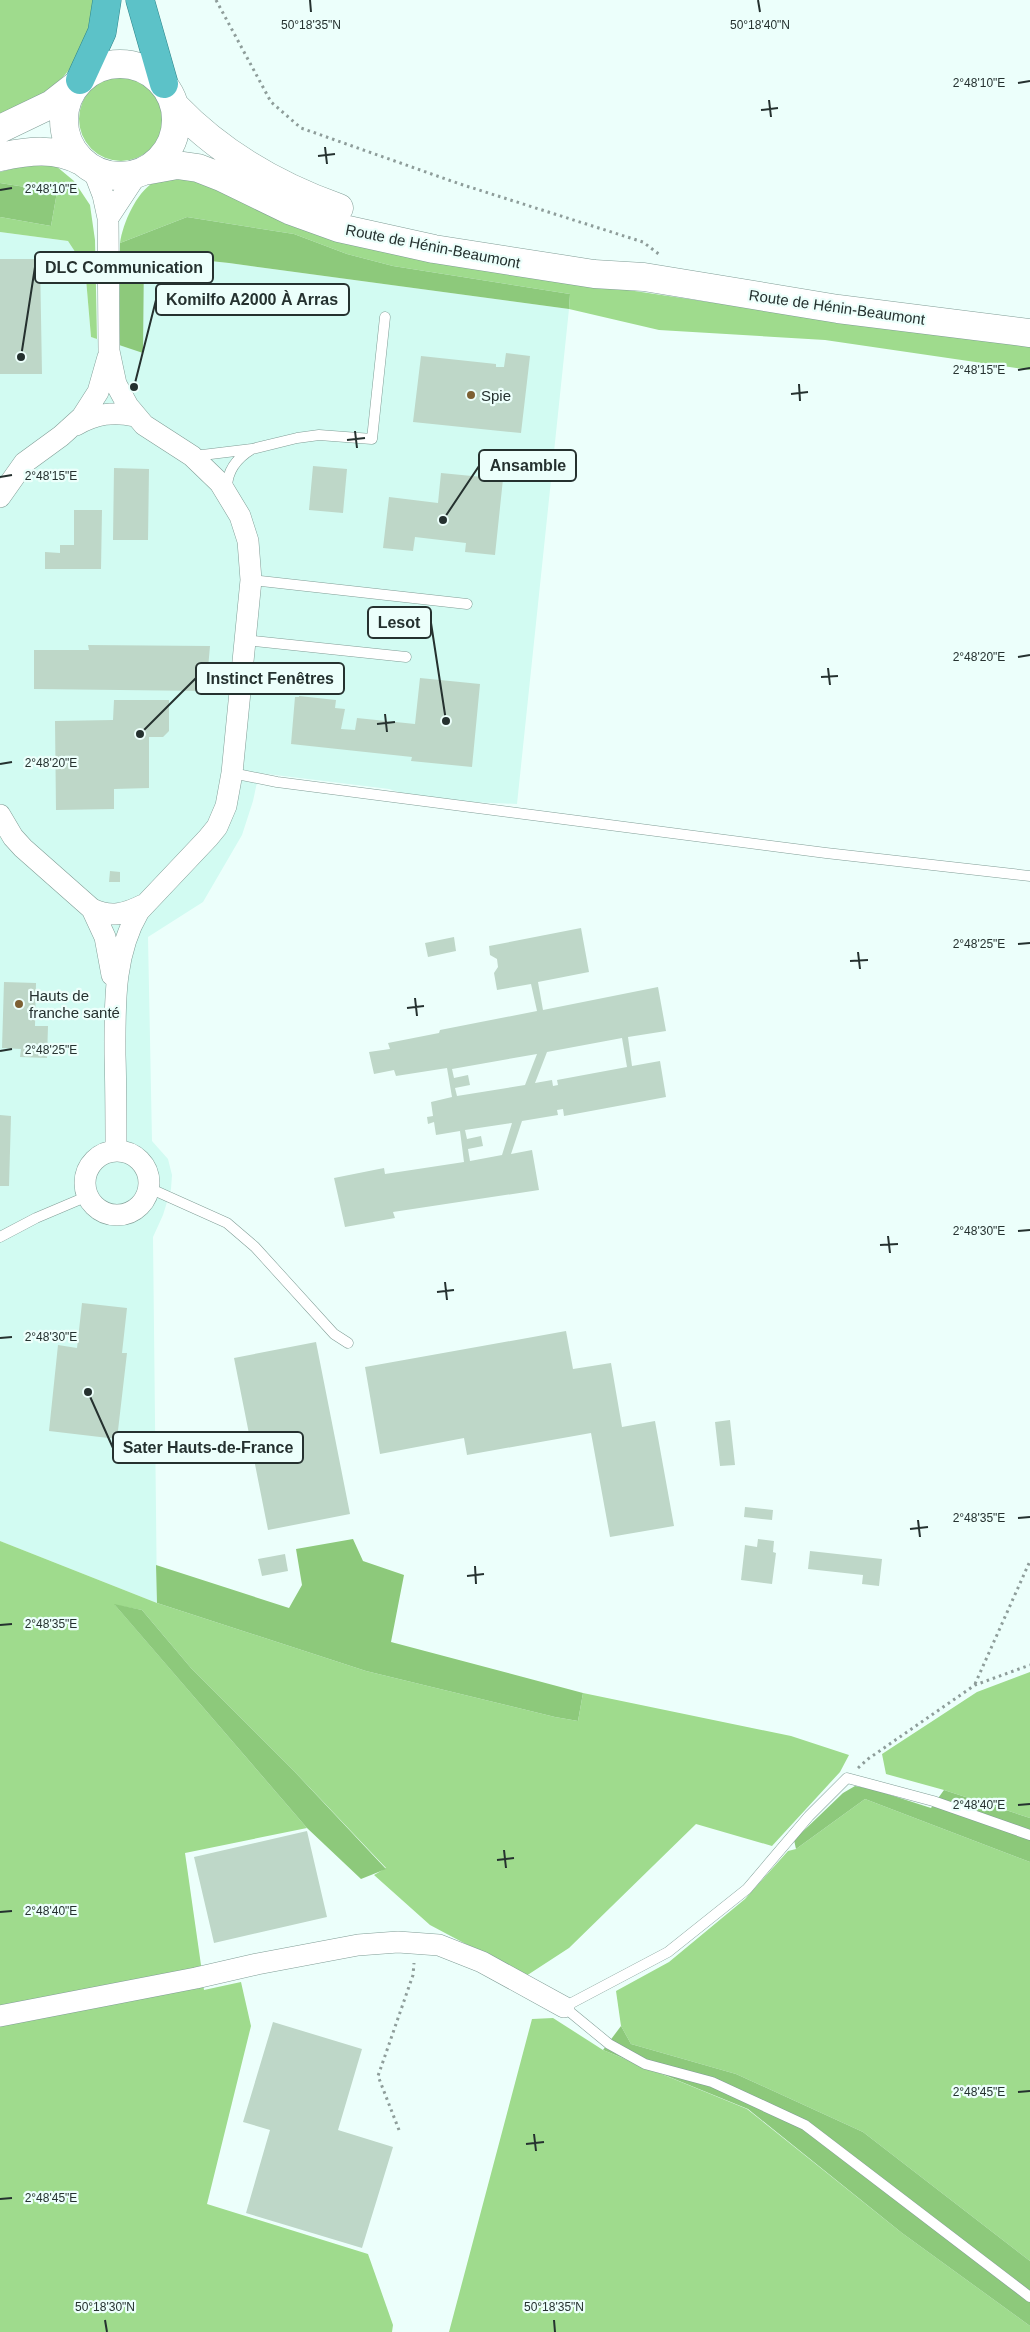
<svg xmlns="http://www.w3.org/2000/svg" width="1030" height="2332" font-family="Arial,sans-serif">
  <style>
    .built { fill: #d2fbf2 }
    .green { fill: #9fdb8d }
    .forest { fill: #8dc97b }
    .building { fill: #bed7c8; fill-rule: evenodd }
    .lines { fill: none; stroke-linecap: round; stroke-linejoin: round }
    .service-casing { stroke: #809d96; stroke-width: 11 }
    .minor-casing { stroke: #809d96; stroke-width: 22 }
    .secondary-casing { stroke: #809d96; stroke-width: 29 }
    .trunk-casing { stroke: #2f858a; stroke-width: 29 }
    .path { stroke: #8e9d9a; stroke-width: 3; stroke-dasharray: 2.5 4; stroke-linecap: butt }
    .service { stroke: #fff; stroke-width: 10 }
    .minor { stroke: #fff; stroke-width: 21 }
    .secondary { stroke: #fff; stroke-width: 28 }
    .trunk { stroke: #5cc2c8; stroke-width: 28 }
    .ticks { fill: none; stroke: #25312f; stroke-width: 2 }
    .poi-dot { fill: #7d6033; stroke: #ecfffb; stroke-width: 2 }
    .labels { text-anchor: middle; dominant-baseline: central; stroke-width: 4.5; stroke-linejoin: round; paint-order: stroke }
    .street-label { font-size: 15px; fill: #25312f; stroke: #ecfffb }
    .poi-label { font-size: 15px; fill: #25312f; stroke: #ecfffb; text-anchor: start }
    .ticks-label { font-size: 12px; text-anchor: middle; fill: #25312f; stroke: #ecfffb; stroke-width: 4.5; stroke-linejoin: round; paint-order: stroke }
    .leader { fill: none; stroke: #25312f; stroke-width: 2 }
    .callout-dot { fill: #25312f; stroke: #ecfffb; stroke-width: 2 }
    .callout { fill: #ecfffb; stroke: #25312f; stroke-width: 2 }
    .callout-label { font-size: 16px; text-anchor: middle; font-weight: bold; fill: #25312f }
  </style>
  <rect width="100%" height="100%" fill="#ecfffb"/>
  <path class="built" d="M0,232L68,241L85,267L91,337L143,352V254L229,263L569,309L517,804L423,800L389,789L259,773L253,801L242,835L203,902L148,937L152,1141L168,1159L172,1175L171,1189L163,1215L153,1237L157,1603L0,1541Z"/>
  <path class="green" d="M0,0H96C91,35 76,72 45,93C31,102 15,109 0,117Z
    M79 119a42 42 0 1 1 84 0a42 42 0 1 1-84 0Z
    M31,164L56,166L74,181L90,205L95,240L97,339L91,337L85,267L68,241L0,232V217L51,226L57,192L0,183V172Z
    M173,175L513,273L763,310L1030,345V370L825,340L659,330L569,309L570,294L393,266L347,254L294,234L187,217L120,243C123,223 136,193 154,182C160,179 167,177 173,175Z
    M0,1541L157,1603L366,1671L555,1717L578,1721L583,1693L791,1736L849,1755L840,1772L772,1846L696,1824L569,1948L526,1976L430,1925L374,1875L386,1868L293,1770L191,1668L142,1610L115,1605L307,1828L185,1853L202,1972L0,2011Z
    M1030,1672V1818L944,1790L886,1774L882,1754L977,1692Z
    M865,1799L1030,1862V2261L863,2132L736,2074L631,2044L621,2026L616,1991L669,1962L745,1899L788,1851L796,1849Z
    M241,1982L251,2026L207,2204L368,2254L393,2325L392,2332H0V2024L203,1984L204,1990Z
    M553,2018L603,2050L747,2109L902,2233L1030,2326V2332H449L532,2019Z"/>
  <path class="forest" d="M0,183L57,192L51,226L0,217Z
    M187,217L294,234L347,254L393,266L570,294L569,309L229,263L144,254L143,353L119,345L120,243Z
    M353,1539L363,1561L404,1575L391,1642L583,1693L578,1721L555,1717L366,1671L157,1603L156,1565L289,1608L302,1585L296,1549Z
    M114,1604L142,1610L191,1668L293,1770L386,1869L361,1879L307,1828Z
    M855,1786L872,1789L931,1808L944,1790L1030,1818V1862L865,1799L796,1849L794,1840L843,1793Z
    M621,2026L631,2044L736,2074L863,2132L1030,2261V2326L902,2233L748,2109L603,2050Z"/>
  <path class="building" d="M0,259H40L42,374H0Z
    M506,353L530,356L521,433L413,422L421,356L496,364V367H504Z
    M313,466L347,469L343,513L309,510Z
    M114,468L149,469L148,540H113Z
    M441,473L503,479L495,555L465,552L466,543L415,537L413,551L383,548L389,497L438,503Z
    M74,510H102L101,569H45V552L60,553V545H74Z
    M88,645L210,646L206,691L34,689V650H89Z
    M420,678L480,684L472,767L411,761L412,757L291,744L295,697H299V696L336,700L335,708L345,709L341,729L355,730L357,718L415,724Z
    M114,700H169V731L163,737H149V788L114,789V809L56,810L55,721L113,720Z
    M110,871L120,872V882H109Z
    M581,928L589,972L538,982L543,1010L658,987L666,1031L628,1037L632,1066L660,1061L666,1097L564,1116L563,1109L557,1110L558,1115L522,1121L511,1154L532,1150L539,1190L393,1212L395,1218L345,1227L334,1178L384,1168L385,1174L464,1162L460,1131L436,1135L434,1122L428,1124L427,1117L433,1116L431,1102L452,1097L447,1068L396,1076L394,1070L374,1074L369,1052L390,1049L388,1043L439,1033L440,1030L537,1011L531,984L497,990L494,973L498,967L497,959L490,955L489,946ZM622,1038L627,1067L557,1080L558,1085L553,1086L552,1080L535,1083L547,1052ZM537,1054L525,1085L457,1096L455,1088L470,1085L468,1075L454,1078L452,1069ZM512,1123L502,1155L470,1161L468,1149L483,1146L481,1136L467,1139L465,1130Z
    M454,937L456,951L428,957L425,943Z
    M4,982L36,983L35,1026H48L47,1058L20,1057L21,1049L2,1048Z
    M0,1115L11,1116L9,1186H0Z
    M82,1303L127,1308L122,1353H127L117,1439L49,1431L58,1345L77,1348Z
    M566,1331L573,1369L611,1363L622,1427L655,1421L674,1526L610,1537L591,1433L467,1455L464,1438L380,1454L365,1367Z
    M316,1342L350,1514L268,1530L234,1358Z
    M730,1420L735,1465L720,1466L715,1422Z
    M745,1507L773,1510L772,1520L744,1517Z
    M758,1539L774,1541L773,1552L776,1553L772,1584L741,1580L745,1545L757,1547Z
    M810,1551L882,1559L879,1586L862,1584L863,1575L808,1569Z
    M285,1554L288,1571L262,1576L258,1559Z
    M307,1831L327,1917L214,1943L194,1857Z
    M273,2022L362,2049L338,2130L393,2147L362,2248L246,2213L270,2130L243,2122Z"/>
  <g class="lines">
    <defs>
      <path id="service" d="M252,449L297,438L319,435L372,439L385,317
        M194,456L252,449C237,458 227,470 227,488
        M251,580L467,604
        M245,640L406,657
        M232,773L277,782L826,853L1030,876
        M149,1188L227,1223L255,1247L334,1334L348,1343
        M0,1237L36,1218L88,1196
        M1030,1835L933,1801L847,1778L809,1816L747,1889L668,1952L564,2007L609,2044L645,2064L712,2082L805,2125L1030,2297"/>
      <path id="minor" d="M93,169L103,195L108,218L109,351L116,384L128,406L144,425L192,456L220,483L240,516L248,541L251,580L232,773L226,806L217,827L208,838L139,911C113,955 115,1005 115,1055C116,1087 116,1119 116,1150
        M108,218L137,174
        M76,425C96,414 113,411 135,416
        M0,497L24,463L61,436L82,417L98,392L108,357
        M0,815L13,837L23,848L92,909L105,937L112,975
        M92,909C111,918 125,914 143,905
        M85 1183a32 32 0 1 1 64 0a32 32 0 1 1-64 0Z
        M0,2016L196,1978L257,1964L358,1945L398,1942L439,1945L482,1962L564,2007"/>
      <path id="secondary" d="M64 120a56 56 0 1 1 112 0a56 56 0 1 1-112 0Z
        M175,106C221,154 277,186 339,208
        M0,129L52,104L75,86
        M0,157C29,151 55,147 83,162
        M144,171L177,165L198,168L221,177L289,210L339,228L434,249L594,274L644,277L838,309L1030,333"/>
      <path id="trunk" d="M140,0L164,84
        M80,80L102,32L107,0"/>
    </defs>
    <use href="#service" class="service-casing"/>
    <use href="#minor" class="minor-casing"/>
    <use href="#secondary" class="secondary-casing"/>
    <use href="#trunk" class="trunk-casing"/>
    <path class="path" d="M216,0L271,102L301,128L460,184L643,242L660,255
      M975,1684L1030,1561
      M858,1768L868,1759L975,1685L1030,1665
      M399,2130L378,2076L413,1975L414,1963"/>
    <use href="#service" class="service"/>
    <use href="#minor" class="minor"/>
    <use href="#secondary" class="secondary"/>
    <use href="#trunk" class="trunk"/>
  </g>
  <path class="ticks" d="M310,0L311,12M758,0L760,12M1018,83L1030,81M769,100L771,117M761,110L778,108M325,147L327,164M318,156L335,154M0,190L12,188M1018,370L1030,368M799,384L800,401M791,394L808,392M355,431L357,448M347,440L365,438M0,477L12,475M1018,657L1030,655M828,668L830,685M821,677L838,676M385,714L387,732M377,724L395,722M0,764L12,762M1018,944L1030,943M858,952L860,969M850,961L868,960M415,998L417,1016M407,1008L424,1006M0,1051L12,1049M1018,1231L1030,1230M888,1236L890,1253M880,1245L898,1244M445,1282L447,1300M437,1292L454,1290M0,1338L12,1337M1018,1518L1030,1517M918,1520L920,1537M910,1529L928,1527M475,1566L476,1584M467,1576L484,1574M0,1625L12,1624M1018,1805L1030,1804M504,1850L506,1868M497,1860L514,1858M0,1912L12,1911M1018,2092L1030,2091M534,2134L536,2151M526,2144L544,2142M0,2199L12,2198M105,2320L107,2332M554,2320L555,2332"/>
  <g class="poi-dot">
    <circle cx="471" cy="395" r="5"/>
    <circle cx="19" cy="1004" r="5"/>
  </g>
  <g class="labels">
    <g class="street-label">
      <text transform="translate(433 246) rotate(11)">Route de Hénin-Beaumont</text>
      <text transform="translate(837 307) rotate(8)">Route de Hénin-Beaumont</text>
    </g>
    <g class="poi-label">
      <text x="481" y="395">Spie</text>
      <text x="29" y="995">Hauts de<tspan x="29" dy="17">franche santé</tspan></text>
    </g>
  </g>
  <g class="ticks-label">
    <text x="311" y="29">50°18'35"N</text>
    <text x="760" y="29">50°18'40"N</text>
    <text x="979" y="87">2°48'10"E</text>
    <text x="51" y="193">2°48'10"E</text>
    <text x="979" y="374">2°48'15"E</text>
    <text x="51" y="480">2°48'15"E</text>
    <text x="979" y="661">2°48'20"E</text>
    <text x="51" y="767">2°48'20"E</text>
    <text x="979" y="948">2°48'25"E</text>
    <text x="51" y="1054">2°48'25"E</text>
    <text x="979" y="1235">2°48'30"E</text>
    <text x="51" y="1341">2°48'30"E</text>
    <text x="979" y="1522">2°48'35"E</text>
    <text x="51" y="1628">2°48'35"E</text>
    <text x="979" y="1809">2°48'40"E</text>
    <text x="51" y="1915">2°48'40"E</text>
    <text x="979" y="2096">2°48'45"E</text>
    <text x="51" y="2202">2°48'45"E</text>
    <text x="105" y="2311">50°18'30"N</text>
    <text x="554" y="2311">50°18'35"N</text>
  </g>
  <path class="leader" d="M21 357L35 267M134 387L156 300M443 520L479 466M446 721L431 623M140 734L196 678M88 1392L113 1448"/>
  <g class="callout-dot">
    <circle cx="21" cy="357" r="5"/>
    <circle cx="134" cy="387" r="5"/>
    <circle cx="443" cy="520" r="5"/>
    <circle cx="446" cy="721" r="5"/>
    <circle cx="140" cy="734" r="5"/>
    <circle cx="88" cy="1392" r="5"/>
  </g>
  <g class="callout">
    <rect x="35" y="252" width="178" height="31" rx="5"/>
    <rect x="156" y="284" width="193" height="31" rx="5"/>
    <rect x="479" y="450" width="97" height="31" rx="5"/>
    <rect x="368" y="607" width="63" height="31" rx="5"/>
    <rect x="196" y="663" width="148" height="31" rx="5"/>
    <rect x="113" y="1432" width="190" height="31" rx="5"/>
  </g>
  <g class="callout-label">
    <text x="124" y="273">DLC Communication</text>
    <text x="252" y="305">Komilfo A2000 À Arras</text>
    <text x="528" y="471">Ansamble</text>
    <text x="399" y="628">Lesot</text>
    <text x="270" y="684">Instinct Fenêtres</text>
    <text x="208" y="1453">Sater Hauts-de-France</text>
  </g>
</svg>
